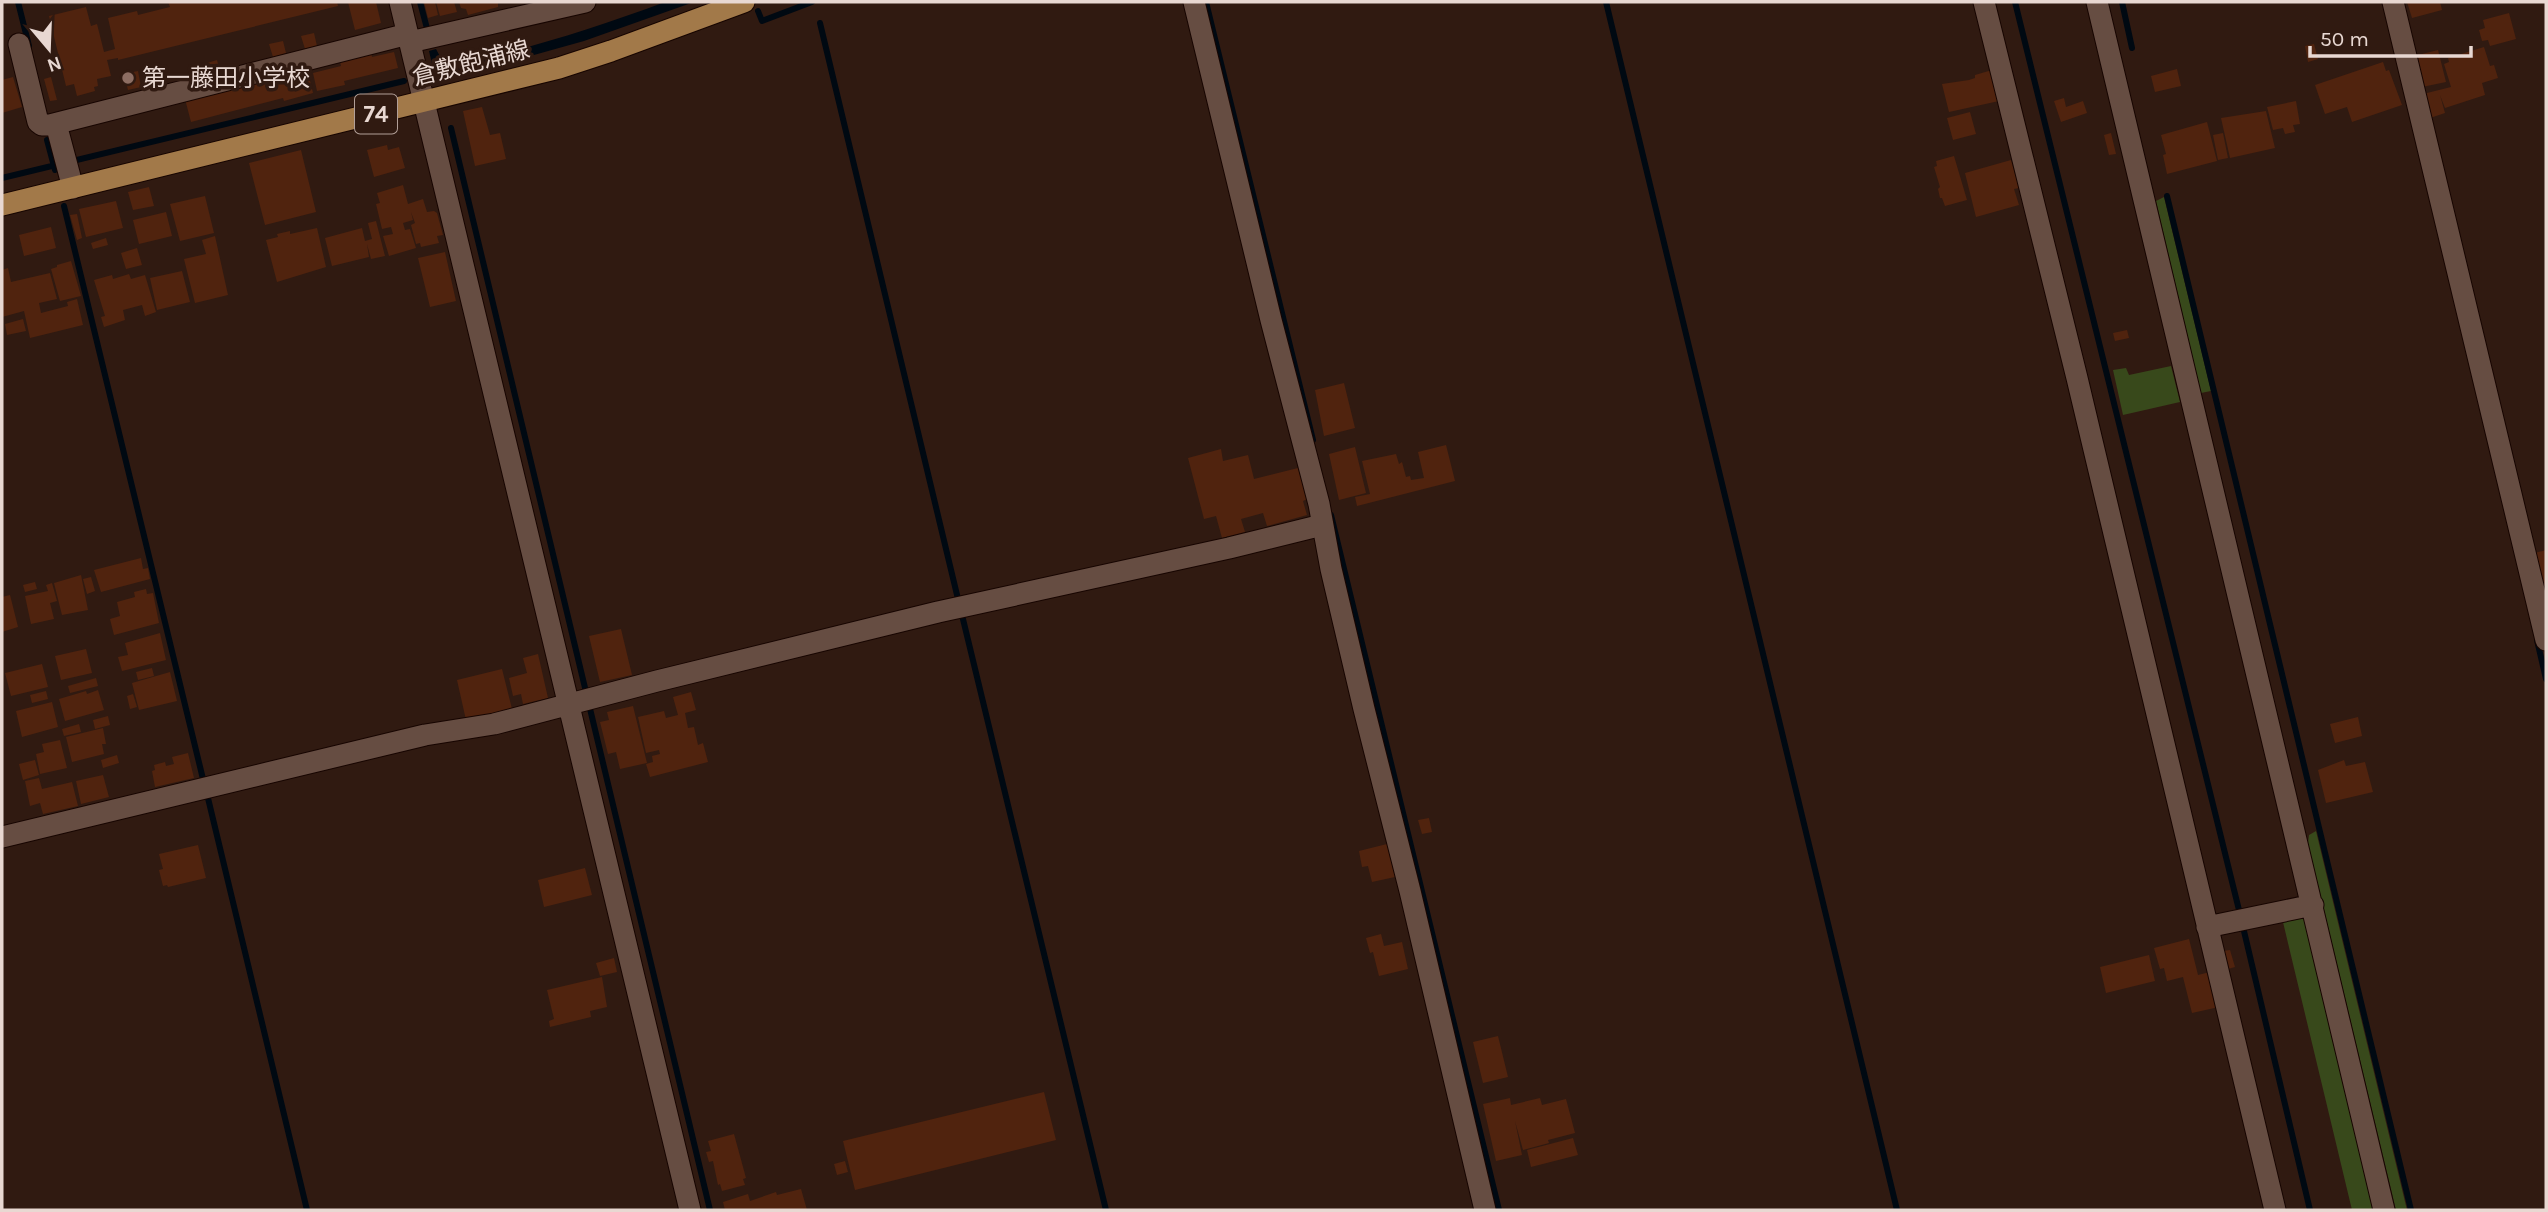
<svg xmlns="http://www.w3.org/2000/svg" width="2548" height="1212" font-family="Karla,'Noto Sans JP',sans-serif">
  <style>
    .green { fill: #38491b }
    .water { fill: #000912 }
    .lines { fill: none; stroke-linecap: round; stroke-linejoin: round }
    .stream { stroke: #000912; stroke-width: 6 }
    .building { fill: #50230e }
    .minor-casing { stroke: #170501; stroke-width: 23 }
    .major-casing { stroke: #170501; stroke-width: 23 }
    .minor { stroke: #664d42; stroke-width: 21 }
    .major { stroke: #a27949; stroke-width: 21 }
    .education-dot { fill: #8d6e63; stroke: #301a11; stroke-width: 2.5 }
    .labels { text-anchor: middle; dominant-baseline: central; stroke-width: 7; stroke-linejoin: round; paint-order: stroke }
    .shield { fill: #301a11; stroke: #b19f98; stroke-width: 2 }
    .shield-label { font-size: 23px; font-weight: bold; fill: #e8d8d2 }
    .street-label { font-size: 24px; fill: #e8d8d2; stroke: #301a11 }
    .poi-label { font-size: 24px; fill: #e8d8d2; stroke: #301a11; text-anchor: start }
  </style>
  <rect width="100%" height="100%" fill="#301a11"/>
  <path class="green" d="M2164,197L2211,391L2201,393L2156,201Z
    M2171,366L2180,402L2123,415L2113,370L2126,368L2129,375Z
    M2316,831L2407,1210H2396L2308,843L2309,835Z
    M2305,917L2375,1210H2352L2282,918Z"/>
  <path class="water" d="M665,2H694L584,41L445,80L432,64L429,51L436,49L444,64L452,66C525,50 595,28 665,2Z"/>
  <g class="lines">
    <path class="stream" d="M18,2L29,46
      M420,2L429,36
      M1206,2L1313,440
      M1606,2L1897,1210
      M2015,2L2239,910L2310,1210
      M2122,2L2132,48
      M758,11L762,21L812,2
      M820,23L958,599
      M451,128L710,1210
      M47,140L55,170
      M2,178L404,81
      M2167,196L2411,1210
      M64,206L203,779
      M1331,515L1499,1210
      M962,615L1106,1210
      M2537,640L2546,679
      M207,794L307,1210"/>
  </g>
  <path class="building" d="M168,2H337L338,6L118,60V58L107,60L111,76L97,79L98,86L94,87L95,91L77,96L74,84L66,86L49,16L86,7L91,26L97,24L104,52L115,49L108,18L137,11L138,15L170,7Z
    M348,2H376L381,23L355,30Z
    M424,2H435L438,15L428,18Z
    M436,2H454L457,12L440,16Z
    M459,2H498V7L468,15L466,9L461,8Z
    M2407,2H2440L2442,10L2412,18Z
    M2509,13L2516,39L2490,46L2488,40L2482,41L2479,30L2485,28L2483,20Z
    M314,33L317,46L305,49L301,36Z
    M283,41L286,53L273,57L269,44Z
    M2314,44L2318,59L2308,62L2305,46Z
    M2484,47L2490,66L2494,65L2498,78L2482,83L2485,95L2445,108L2440,95L2445,113L2430,118L2423,94L2451,87L2444,64L2449,62L2448,58Z
    M2438,50L2446,82L2422,87L2414,56Z
    M394,52L398,68L344,81L345,85L317,91L313,73L341,66L340,61L371,53L372,57Z
    M217,60L219,68L206,71L204,64Z
    M2383,62L2386,71L2389,70L2402,105L2352,122L2347,107L2325,114L2315,85Z
    M2177,69L2181,86L2155,92L2151,76Z
    M1992,70L1999,101L1949,112L1942,84L1969,80L1975,78V75Z
    M138,71L141,87L128,90L124,74Z
    M308,73L313,93L284,101L283,98L191,122L185,99L278,74L280,80Z
    M13,77L22,107L2,113V80Z
    M51,77L57,100L50,101L44,79Z
    M2064,98L2066,107L2083,101L2087,113L2061,122L2054,101Z
    M2296,101L2300,124L2293,125L2295,132L2285,134L2283,128L2273,130L2267,107Z
    M482,107L490,135L500,133L506,159L475,166L463,111Z
    M2266,111L2275,148L2230,158L2221,118Z
    M1970,112L1976,134L1953,140L1947,118Z
    M2207,122L2217,161L2167,174L2163,155L2166,154L2161,135Z
    M2111,133L2116,154L2109,155L2104,135Z
    M2223,133L2228,158L2218,160L2213,135Z
    M387,145L388,150L399,147L405,168L374,177L367,150Z
    M301,150L316,212L265,225L249,163Z
    M1954,156L1967,200L1945,206L1942,198H1940L1938,189L1940,187L1934,167L1937,166L1936,161Z
    M2011,160L2019,188L2014,189L2019,205L1976,217L1965,173Z
    M403,185L408,204L423,199L427,212L434,211L437,213L443,235L437,236L439,243L421,247L420,243L416,244L411,225L415,223L411,212L413,220L403,223L405,230L410,229L416,248L389,256L383,236L393,234L391,227L382,229L376,204L380,203L377,193Z
    M149,187L154,206L133,210L128,192Z
    M205,196L214,233L180,241L170,204Z
    M116,201L123,228L86,237L79,209Z
    M166,212L172,236L139,244L133,220Z
    M77,214L82,238L77,240L70,215Z
    M376,221L385,256L371,259L367,244L369,257L332,266L325,238L362,228L365,241L372,239L368,223Z
    M51,227L56,248L24,256L19,235Z
    M317,228L326,267L277,282L266,240L278,237L277,234L290,231V234Z
    M215,236L228,295L195,303L184,259L206,254L202,240Z
    M106,238L108,245L93,249L91,243Z
    M137,248L142,265L126,269L121,253Z
    M445,252L456,301L430,307L418,258Z
    M71,261L81,296L60,301L51,269L57,267V265Z
    M8,268L11,282L50,273L57,299L39,303L41,313L68,306L67,302L77,299L83,325L30,338L24,311L2,317V270Z
    M182,271L190,302L157,310L150,278Z
    M129,274L131,279L145,275L156,312L145,316L142,305L123,310L125,320L104,327L101,317L105,316L94,280L112,275L113,279Z
    M23,319L26,331L7,335L5,324Z
    M2127,330L2129,338L2115,341L2113,333Z
    M1344,383L1355,428L1324,436L1315,390Z
    M1446,445L1455,481L1357,506L1355,497L1370,494L1362,461L1396,454L1399,464L1402,462L1406,477L1410,476L1411,480L1424,478L1418,452Z
    M1355,447L1366,493L1339,500L1329,454Z
    M1221,449L1223,461L1248,455L1254,479L1298,468L1307,499L1303,501L1307,515L1267,526L1263,513L1241,519L1245,532L1222,538L1216,516L1204,519L1188,458Z
    M2546,550V596H2545L2535,553Z
    M141,558L143,569L148,568L150,579L101,592L94,570Z
    M81,575L88,610L62,615L54,583Z
    M91,577L95,591L87,594L83,579Z
    M35,582L37,589L25,592L23,585Z
    M52,583L57,601L50,603L54,619L31,624L25,596L48,591L46,585Z
    M146,589L147,594L153,593L159,623L114,635L110,619L120,616L117,602L135,597L134,592Z
    M10,595L18,627L2,632V597Z
    M621,629L632,675L600,682L589,636Z
    M160,633L166,660L122,671L118,657L128,655L125,643Z
    M86,649L92,673L61,680L55,656Z
    M538,654L548,698L523,704L521,694L513,696L509,678L527,673L523,658Z
    M42,664L48,687L11,696L5,673Z
    M152,668L154,676L138,680L136,672Z
    M502,669L512,709L466,720L457,680Z
    M170,672L177,701L139,710L132,683Z
    M96,678L98,686L70,693L68,686Z
    M98,690L104,710L65,721L59,699L86,691L87,694Z
    M46,691L48,699L32,703L30,695Z
    M691,692L696,710L685,713L688,728L694,727L698,745L703,743L708,762L650,777L646,764L653,762L652,756L660,754L659,750L646,753L638,717L664,711L666,718L678,715L673,697Z
    M133,694L137,707L130,709L127,696Z
    M52,702L58,727L22,737L16,711Z
    M633,706L647,763L620,769L616,752L608,754L600,722L609,720L607,712Z
    M108,716L110,725L95,729L93,720Z
    M2358,717L2362,736L2335,743L2330,724Z
    M79,724L81,732L64,736L62,729Z
    M103,728L106,744H102L104,754L72,762L66,737Z
    M60,740L67,768L40,774L36,754L44,752L42,744Z
    M188,753L194,778L155,787L152,771L155,770L154,765L165,762L166,766L174,764L172,757Z
    M117,755L119,763L103,768L101,760Z
    M35,760L39,775L23,780L19,764Z
    M2344,760L2346,766L2365,762L2373,792L2326,803L2318,770Z
    M103,775L109,797L81,804L76,781Z
    M39,778L42,789L72,782L78,806L43,814L40,803L30,806L25,781Z
    M1429,818L1432,832L1422,834L1418,820Z
    M1387,844L1395,877L1372,882L1368,866L1362,867L1359,851Z
    M198,845L206,878L168,887L167,885L163,886L159,870L163,869L159,854Z
    M585,868L592,895L544,907L538,880Z
    M1381,934L1384,946L1402,942L1408,969L1379,976L1373,952L1370,953L1366,938Z
    M2189,939L2198,975L2210,972L2219,1007L2192,1013L2183,977L2167,981L2164,968L2160,969L2154,948Z
    M2230,950L2235,967L2228,969L2223,951Z
    M2149,955L2155,981L2106,993L2100,967Z
    M614,958L617,972L600,976L596,963Z
    M602,977L607,1007L590,1011L591,1017L550,1027L549,1021L554,1019L547,990Z
    M1498,1036L1508,1077L1483,1083L1473,1042Z
    M1044,1092L1056,1140L855,1190L843,1141Z
    M1510,1098L1511,1105L1540,1098L1542,1105L1566,1099L1575,1133L1548,1140L1549,1143L1523,1150L1515,1121L1522,1155L1496,1161L1483,1104Z
    M734,1134L746,1178L743,1179L745,1185L722,1191L720,1184L718,1185L713,1161L709,1162L706,1152L711,1151L708,1141Z
    M1573,1138L1578,1155L1531,1167L1527,1150Z
    M845,1161L848,1172L837,1175L834,1164Z
    M801,1189L807,1210H725L723,1202L748,1194L750,1201L776,1192L777,1195Z"/>
  <g class="lines">
    <defs>
      <path id="minor" d="M400,2L690,1210
        M1194,2L1271,320L1319,504L1331,569L1364,709L1410,891L1485,1210
        M1984,2L2077,378L2275,1210
        M2097,2L2384,1210
        M2393,2L2546,640
        M410,42L585,2
        M19,44L38,122L42,125H50L408,34
        M56,124L73,188
        M2,837L425,735L494,724L657,681L938,612L1229,548L1322,525
        M2207,927L2313,905"/>
      <path id="major" d="M2,205L559,68L611,51L744,2"/>
    </defs>
    <use href="#minor" class="minor-casing"/>
    <use href="#major" class="major-casing"/>
    <use href="#minor" class="minor"/>
    <use href="#major" class="major"/>
  </g>
  <circle class="education-dot" cx="128" cy="78" r="7"/>
  <g class="labels">
    <rect class="shield" x="355" y="94.5" width="42" height="39" rx="5"/>
    <g class="shield-label">
      <text x="376" y="114">74</text>
    </g>
    <g class="street-label">
      <text transform="translate(471 63) rotate(-14)">倉敷飽浦線</text>
    </g>
    <g class="poi-label">
      <text x="142" y="78">第一藤田小学校</text>
    </g>
  </g>
  <rect width="2548" height="1212" fill="none" stroke="#e8d8d2" stroke-width="7"/>
  <g transform="translate(49 49) rotate(161)" stroke="#301a11" stroke-width="5" paint-order="stroke">
  <path d="M0-5L12 26L0 18L-12 26Z" fill="#e8d8d2"/>
  <text y="-10" font-size="19" font-weight="bold" text-anchor="middle" fill="#e8d8d2">N</text>
  </g>
  <path d="M2310 46v10h161v-10" fill="none" stroke="#e8d8d2" stroke-width="3.5"/>
  <text x="2320" y="46" font-size="21" fill="#e8d8d2" stroke="#301a11" stroke-width="5" paint-order="stroke">50 m</text>
</svg>
